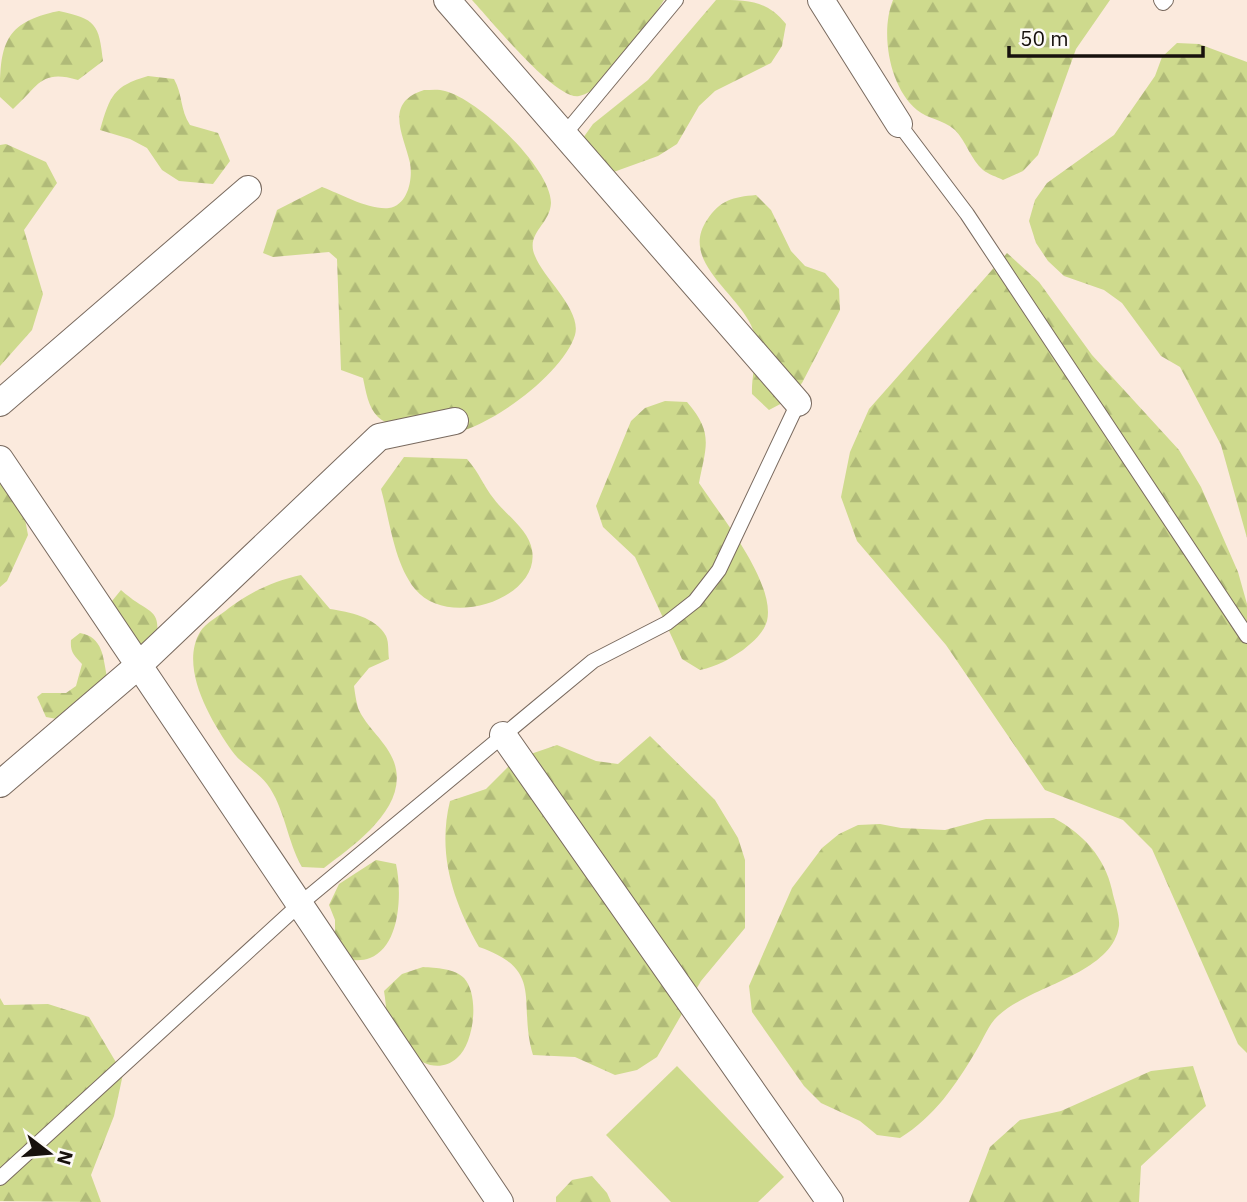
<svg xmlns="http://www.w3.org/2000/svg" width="1247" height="1202" font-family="'IBM Plex Sans',sans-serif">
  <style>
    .green { fill: #ceda8d }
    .forest { fill: url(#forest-firs) }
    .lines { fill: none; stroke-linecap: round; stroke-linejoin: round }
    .service-casing { stroke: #796a5f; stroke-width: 16 }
    .minor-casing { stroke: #796a5f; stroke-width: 28 }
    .service { stroke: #fff; stroke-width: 14 }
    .minor { stroke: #fff; stroke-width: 26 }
  </style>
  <defs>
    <pattern id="forest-firs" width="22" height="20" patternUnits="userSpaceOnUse" patternTransform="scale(1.75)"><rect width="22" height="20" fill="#ceda8d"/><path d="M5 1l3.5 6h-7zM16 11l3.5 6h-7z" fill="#b0ba78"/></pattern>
  </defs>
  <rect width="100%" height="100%" fill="#fbeadd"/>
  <path class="green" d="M677,1066L784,1177L758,1202H671L606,1135Z"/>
  <path class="forest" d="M472,0H664C647,26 610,90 579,96C556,101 489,18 472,0Z
    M716,0C749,0 766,0 786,24L782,46L771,63L715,91L699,106L677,144L658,156L597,178L578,145L593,124L648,80Z
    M893,0H1110L1076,49L1038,155L1023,171L1003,180C997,177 988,174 983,170C971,160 966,141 955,130C942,119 928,119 917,110C889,87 880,32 893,0Z
    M59,11C96,19 99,24 103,61L78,80C40,69 39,86 13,109L0,97C0,46 3,22 59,11Z
    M1177,43L1199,44L1247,62V538L1221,445L1180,367L1161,356L1122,303L1104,290L1064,276L1048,261L1036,243L1029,221L1035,200L1047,183L1114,135L1155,76L1162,57Z
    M148,76L174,79C183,95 180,110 190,125L218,133L230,161L213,184L179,181L162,170L147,148L130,139L100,130C110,96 113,86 148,76Z
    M424,90C431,90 439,89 445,91C478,99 551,168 551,203C550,225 525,233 535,256C544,279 582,310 575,335C563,375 481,436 439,435C429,435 417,431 407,429C397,426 387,425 378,417C368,407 366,392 363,378L341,370L337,259L329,252L273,257L263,253L277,210L322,187C341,194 368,210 389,208C408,205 413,179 410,163C404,135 383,103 424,90Z
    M6,144L46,162L57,183L24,230L43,294L32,330L0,366V145Z
    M756,195L771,210L791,251L805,266L825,273L839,289L840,310L802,383L788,400L769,410L752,394C751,373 761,345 751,325C735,291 680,260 707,220C720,200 733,197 756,195Z
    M1007,253L1039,282L1092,355L1179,450L1201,487L1238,572L1247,604V1053L1238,1044L1152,849L1123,820L1045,790L946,645L857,541L841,497L850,452L869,409Z
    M665,401L687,402C714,433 706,446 699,483C720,515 776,583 767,621C763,634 753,642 743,650C728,660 718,666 700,670L682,659L635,557L603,527L596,506L631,421L645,408Z
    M404,457L467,459C480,474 483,485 494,499C505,514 529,530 532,550C541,598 448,630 415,589C394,563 390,521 381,489Z
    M0,472L24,514L28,535L7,581L0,587Z
    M301,575L330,609C349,612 376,617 386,636C389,642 388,653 389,659L369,668L354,686C355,693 356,701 358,708C366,727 387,742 394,762C410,807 354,845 324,868L302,867C287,841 285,808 267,784C257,771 241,764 232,751C211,721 179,668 200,632C205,623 221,615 229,608C252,591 274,581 301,575Z
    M121,590C152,618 165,604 153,655L107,617L112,601Z
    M80,633C103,637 103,657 107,677L57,719L46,717L37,697L42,693H66L76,686L82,664C74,655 70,652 71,640Z
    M650,736L715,800L738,838L745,860V928L701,981L657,1057L637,1070L615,1075L575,1057L533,1055C517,1002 546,970 479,947C453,901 437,854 450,801L486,789L516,759L557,745L596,761L618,764Z
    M1054,818C1082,833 1105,857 1112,890C1114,901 1120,915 1119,926C1112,974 1032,985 999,1015C989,1023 983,1040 976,1051C955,1086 935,1116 900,1138L877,1135L860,1121L821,1103L804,1086L752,1012L749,986L792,888L822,848L839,834L858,825L880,824L901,828L945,830L986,819Z
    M376,860L396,864C402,892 401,946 370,958C364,961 355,960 348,960L335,942V920L329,905L339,884Z
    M423,967C436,968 454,968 464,978C480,996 474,1044 457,1058C432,1080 401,1051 390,1027C386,1017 386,1002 384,991L402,974Z
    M0,998L4,1005L48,1004L89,1017L123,1074L114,1116L91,1175L101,1202L0,1201Z
    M1193,1066L1206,1106L1141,1166L1139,1202H969L990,1147L1020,1120L1061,1111L1151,1071Z
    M592,1176L607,1193L611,1202H556V1197L572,1180Z"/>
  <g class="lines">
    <defs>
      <path id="service" d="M1161,0L1163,3L1166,0
        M899,124L967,214L1247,636
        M563,136L676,0
        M0,1178L300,904L593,661L667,623L695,601L719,570L798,403"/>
      <path id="minor" d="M447,0L798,403
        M821,0L899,124
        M0,403L248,189
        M0,459L500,1202
        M503,735L830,1202
        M0,784L139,665L379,437L455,421"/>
    </defs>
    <use href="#service" class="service-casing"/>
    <use href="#minor" class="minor-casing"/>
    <use href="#service" class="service"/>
    <use href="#minor" class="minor"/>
  </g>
  <g transform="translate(49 1153) rotate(106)" stroke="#fdfaf7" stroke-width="5" paint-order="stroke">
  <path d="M0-5L12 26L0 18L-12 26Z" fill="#17110d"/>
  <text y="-10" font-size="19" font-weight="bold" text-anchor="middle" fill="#17110d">N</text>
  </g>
  <path d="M1009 46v10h194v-10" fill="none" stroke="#17110d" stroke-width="3.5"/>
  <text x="1020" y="46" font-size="21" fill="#17110d" stroke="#fdfaf7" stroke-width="5" paint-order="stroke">50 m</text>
</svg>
